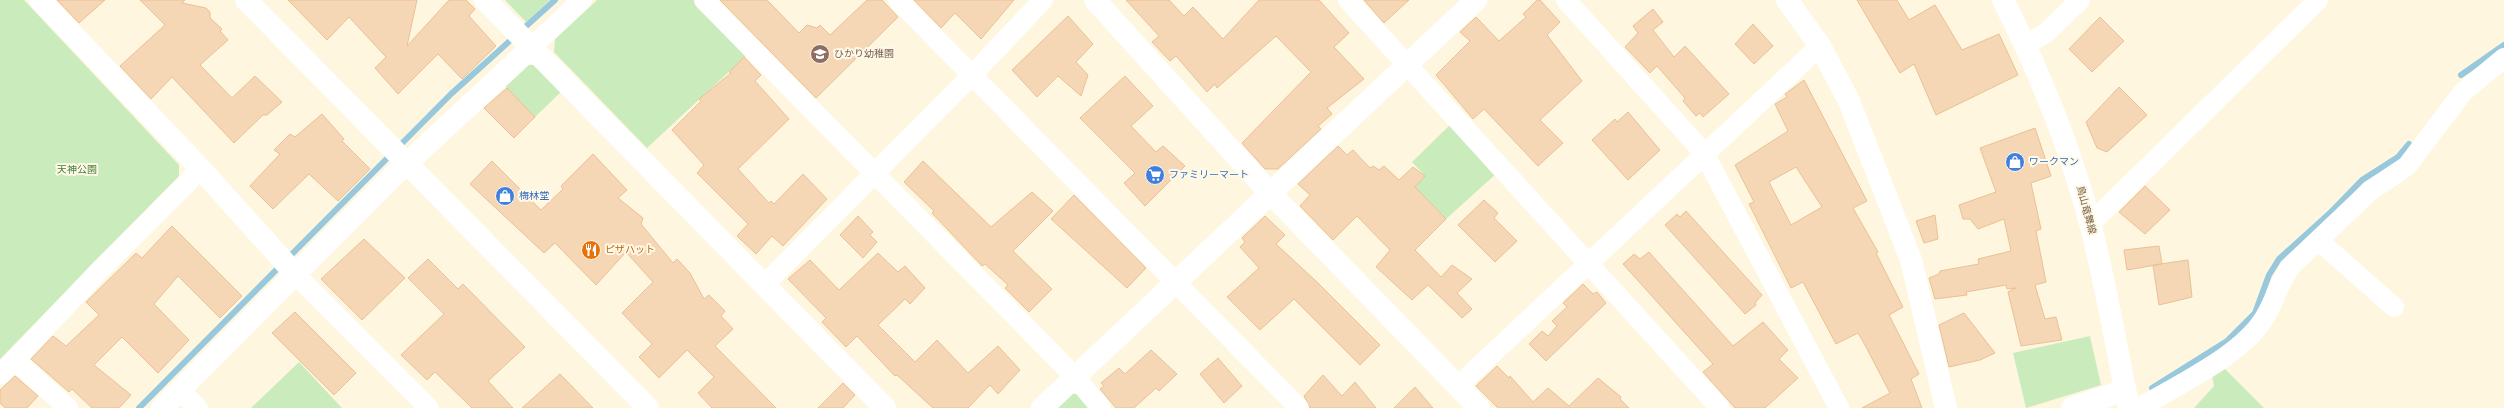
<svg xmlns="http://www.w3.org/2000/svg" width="2504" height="408" font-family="Rubik,'Noto Sans JP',sans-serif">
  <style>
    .green { fill: #caecbd }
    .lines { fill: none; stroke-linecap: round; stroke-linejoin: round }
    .stream { stroke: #98c8dc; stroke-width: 6 }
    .building { fill: #f6d7b5; stroke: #eac094; fill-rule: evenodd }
    .minor { stroke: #fff; stroke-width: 20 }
    .tertiary { stroke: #fff; stroke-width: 22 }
    .secondary { stroke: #fff; stroke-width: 22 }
    .labels { text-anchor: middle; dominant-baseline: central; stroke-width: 4; stroke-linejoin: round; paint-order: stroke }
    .education-label { font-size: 10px; fill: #785e54; stroke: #fff9e7; text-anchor: start }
    .shop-label { font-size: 10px; fill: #366cbe; stroke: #fff9e7; text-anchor: start }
    .park-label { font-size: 10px; fill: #467e3c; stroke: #fff9e7 }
    .street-label { font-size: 10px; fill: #765d45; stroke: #fff9e7 }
    .food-label { font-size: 10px; fill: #c56008; stroke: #fff9e7; text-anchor: start }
  </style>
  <rect width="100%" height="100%" fill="#fef6df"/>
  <path class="green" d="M0,0H24L179,165V176L0,359Z
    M505,0H550L526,22Z
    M597,0H694L747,55L647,148L554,52L555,39Z
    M526,65H537L562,91L535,117L504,85Z
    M1451,124L1497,173L1446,219L1415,187L1425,176L1412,162Z
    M2090,336L2101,385L2026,408L2013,353Z
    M299,362L342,408H251Z
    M2221,365L2264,408H2194L2214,386L2211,371Z
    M1069,394H1081L1092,408H1053Z"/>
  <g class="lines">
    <path class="stream" d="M2461,75L2504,45
      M2152,388L2227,341L2255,313L2269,275L2279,259L2330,213L2362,180L2398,157L2409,144
      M139,408L451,94L555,0"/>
  </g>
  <path class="building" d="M57,0H105L79,23Z
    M140,0H185L182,3L206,8L210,12V18L222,29L220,31L228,40L200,65L232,98L255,76L282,102L267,115H263L234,143L172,77L151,99L120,66L165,25Z
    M288,0H417L407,46L449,0H466L475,9L469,16L496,46L462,79L438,54L398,94L375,68L386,57L349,17L327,40Z
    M720,0H767L799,33L807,25L817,28L820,25L830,35L867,0H882L898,17L816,98Z
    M914,0H1014L981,39L955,13L941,28Z
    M1126,0H1169L1184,16L1193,7L1223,39L1259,0H1319L1349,33L1334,47L1364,79L1327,108L1332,114L1318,126L1321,129L1278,169H1265L1242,143L1311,72L1276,36L1217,88L1215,84L1207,92L1176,56L1170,61L1152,42L1159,36Z
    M1364,0H1409L1384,23Z
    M1537,0H1540L1560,22L1547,35L1582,81L1540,120L1563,143L1538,166L1484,109L1473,119L1436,75L1470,41L1460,32L1476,17L1499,41L1526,17L1523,14Z
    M1857,0H1897L1909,20L1935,5L1962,50L1999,34L2018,75L1936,115L1914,64L1900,73Z
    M1653,9L1663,22L1653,30L1674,57L1685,46L1729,94L1703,117L1700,113L1696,116L1683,101L1685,98L1657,66L1650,73L1625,47L1638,33L1633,26Z
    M1068,16L1093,44L1076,62L1088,75L1081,96L1058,76L1037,97L1012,70Z
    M2100,17L2124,41L2092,72L2069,49Z
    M1753,24L1773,46L1754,64L1735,44Z
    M744,57L761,75L755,81L789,119L738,169L769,203L771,201L774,204L803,174L827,199L783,246L772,236L756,254L737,236L748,224L697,173L704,165L672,130L701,101L699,99L731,73L729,72Z
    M1125,76L1153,106L1131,126L1156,152L1163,146L1185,166L1145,206L1124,183L1135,173L1080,118Z
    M1804,80L1867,201L1853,208L1878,252L1876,253L1903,307L1889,315L1919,374L1911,379L1922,408H1862L1890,393L1865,345L1858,333L1836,344L1803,282L1791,288L1749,204L1754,202L1735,165L1788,131L1775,104L1787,97L1785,94ZM1796,167L1822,207L1791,225L1769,182Z
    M2119,87L2147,115L2107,152L2097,148L2086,122Z
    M507,88L535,117L514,138L484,108Z
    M1628,112L1660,150L1628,180L1592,140L1615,119L1617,122Z
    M322,114L344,139L342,141L370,169L338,201L309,174L273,209L250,186L280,154L274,150L290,134L295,137Z
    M2035,128L2051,176L2031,183L2041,229L2036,231L2046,282L2035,285L2045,319L2056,317L2062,340L2021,346L2008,292L2016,288L2007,289L2006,285L1966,292L1967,295L1935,299L1929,278L1939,274L1940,271L1979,264L1978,259L2011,251L2004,219L1978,229L1970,219H1963L1959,205L1996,192L1980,148Z
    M1338,146L1347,155L1353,150L1370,168L1373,166L1379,170L1384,166L1399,180L1413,167L1425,176L1415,187L1446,219L1415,250L1441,277L1452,265L1472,279L1457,293L1472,309L1462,318L1428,285L1412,300L1376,267L1390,250L1357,216L1333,240L1300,206L1310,195L1298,184Z
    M593,154L627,190L618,198L643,218L641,224L673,263L677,259L690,273L704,299L709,295L725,311L721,316L733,329L715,346L776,408H712L698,393L714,377L687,350L659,378L639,357L652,344L622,313L653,282L626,252L596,285L555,243L544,253L470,184L492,161L541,210L563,189L561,186Z
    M923,161L991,227L1032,192L1053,211L1013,251L1052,289L1029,312L1005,288L1008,285L985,264L982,266L932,213L934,211L904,182Z
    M2145,186L2170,210L2145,234L2119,212Z
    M1074,195L1146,268L1127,288L1051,219Z
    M1484,200L1498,213L1494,218L1517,241L1495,262L1458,225Z
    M1686,211L1762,295L1755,303L1756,305L1745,314L1665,225L1677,214L1680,217Z
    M1935,215L1938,239L1924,243L1916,221Z
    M858,216L873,232L870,235L877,242L863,258L840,235Z
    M1265,216L1285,235L1276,244L1317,282L1380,345L1360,365L1294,299L1260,330L1227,297L1259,268L1240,247L1245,242L1242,238Z
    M172,226L242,296L220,318L178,276L154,304L189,340L158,373L122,337L94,365L131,395L119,408H92L72,389L69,392L31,359L53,336L66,346L99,315L86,302L136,253L142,258Z
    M364,239L405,278L362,320L321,279Z
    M2159,246L2162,264L2127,270L2124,250Z
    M1649,252L1733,346L1763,322L1788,350L1779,359L1798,378L1765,408H1735L1703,372L1713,364L1623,264L1634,254L1640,259Z
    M878,253L898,272L905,266L925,288L910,304L905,299L878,325L915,362L937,340L968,373L998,346L1020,370L998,394L990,385L968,408H933L897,375L895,376L857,336L846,347L822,322L826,318L788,279L810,260L839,290Z
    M428,259L458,289L463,284L525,347L488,381L513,408H472L435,372L427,380L401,355L444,314L408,278Z
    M2188,260L2192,297L2159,305L2153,265Z
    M1583,284L1593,294L1597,292L1606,303L1546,361L1529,344L1542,331L1548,336L1557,326L1552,321L1567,307L1563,303Z
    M295,312L356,373L334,395L272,333Z
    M1964,313L1995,353L1980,360L1949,367L1939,325Z
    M1151,350L1177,374L1159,391L1156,388L1134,408H1116L1100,389L1104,386L1101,383L1119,368L1125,374Z
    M1218,358L1242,386L1224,403L1200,374Z
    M1497,366L1509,378L1510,376L1533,402L1548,388L1569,406L1598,378L1621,397L1620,399L1629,408H1498L1476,386Z
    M560,374L593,408H522Z
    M1323,375L1342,396L1355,382L1376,408H1310L1304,396Z
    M15,376L38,396L27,408H5L0,403V390Z
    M843,383L855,395L843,408H818Z
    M1415,387L1433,408H1394Z"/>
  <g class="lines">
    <path class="minor" d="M704,0L1075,377L1101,408
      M898,0L1299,408
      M1348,0L1720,408
      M1566,0L1704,153L1839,408
      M2026,45L2046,33L2080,0
      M531,48L582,0
      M2090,224L2318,0
      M2318,240L2394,307
      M296,275L429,408
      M765,284L972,75L1043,0
      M15,360L68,408
      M0,375L103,267L189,181L199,167
      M1458,386L1820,46
      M180,390L198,408
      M2139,408C2176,386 2236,358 2261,323C2275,304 2278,281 2293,264L2370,191L2407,166L2463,92L2504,58"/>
    <path class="tertiary" d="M40,0L199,167L296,275
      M246,0L648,408
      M485,0L885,408
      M1095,0L1270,193L1479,408
      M1787,0L1820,46L1849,101L1911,260L1946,408
      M162,408L390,179L531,48
      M1042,408L1476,0
      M2072,408L2125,390"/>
    <path class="secondary" d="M2003,0C2039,71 2070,146 2090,223C2106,284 2116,347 2129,408"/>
  </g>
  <defs>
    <symbol id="school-disc" viewBox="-11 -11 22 22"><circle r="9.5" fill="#8d6e63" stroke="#fff9e7"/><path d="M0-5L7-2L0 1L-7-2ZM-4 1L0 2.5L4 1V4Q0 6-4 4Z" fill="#fff"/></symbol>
    <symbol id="shop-disc" viewBox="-11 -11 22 22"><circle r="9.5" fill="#3f7fe0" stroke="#fff9e7"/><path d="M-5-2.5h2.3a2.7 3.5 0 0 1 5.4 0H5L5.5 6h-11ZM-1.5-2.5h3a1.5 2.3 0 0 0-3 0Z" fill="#fff"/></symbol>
    <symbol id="supermarket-disc" viewBox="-11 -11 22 22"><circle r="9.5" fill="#3f7fe0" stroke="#fff9e7"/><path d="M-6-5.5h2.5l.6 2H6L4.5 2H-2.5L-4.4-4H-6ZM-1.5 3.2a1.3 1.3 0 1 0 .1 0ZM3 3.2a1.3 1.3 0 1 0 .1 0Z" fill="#fff"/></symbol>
    <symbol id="restaurant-disc" viewBox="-11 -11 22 22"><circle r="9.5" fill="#e8710a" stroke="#fff9e7"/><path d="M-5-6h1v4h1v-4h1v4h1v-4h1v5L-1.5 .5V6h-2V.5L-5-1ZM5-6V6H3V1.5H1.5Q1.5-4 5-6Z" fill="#fff"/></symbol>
  </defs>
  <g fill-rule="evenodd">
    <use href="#school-disc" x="809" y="43" width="22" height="22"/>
    <use href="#shop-disc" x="2004" y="151" width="22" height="22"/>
    <use href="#supermarket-disc" x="1144" y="164" width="22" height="22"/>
    <use href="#shop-disc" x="494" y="185" width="22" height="22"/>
    <use href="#restaurant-disc" x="580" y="239" width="22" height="22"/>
  </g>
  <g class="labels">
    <g class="education-label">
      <text x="834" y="54">ひかり幼稚園</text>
    </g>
    <g class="shop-label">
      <text x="2029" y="162">ワークマン</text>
      <text x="1169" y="175">ファミリーマート</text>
      <text x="519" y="196">梅林堂</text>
    </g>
    <g class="park-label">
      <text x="77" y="170">天神公園</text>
    </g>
    <g class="street-label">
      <text transform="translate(2086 210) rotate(75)">鳥山竜舞線</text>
    </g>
    <g class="food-label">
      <text x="605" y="250">ピザハット</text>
    </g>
  </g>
</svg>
